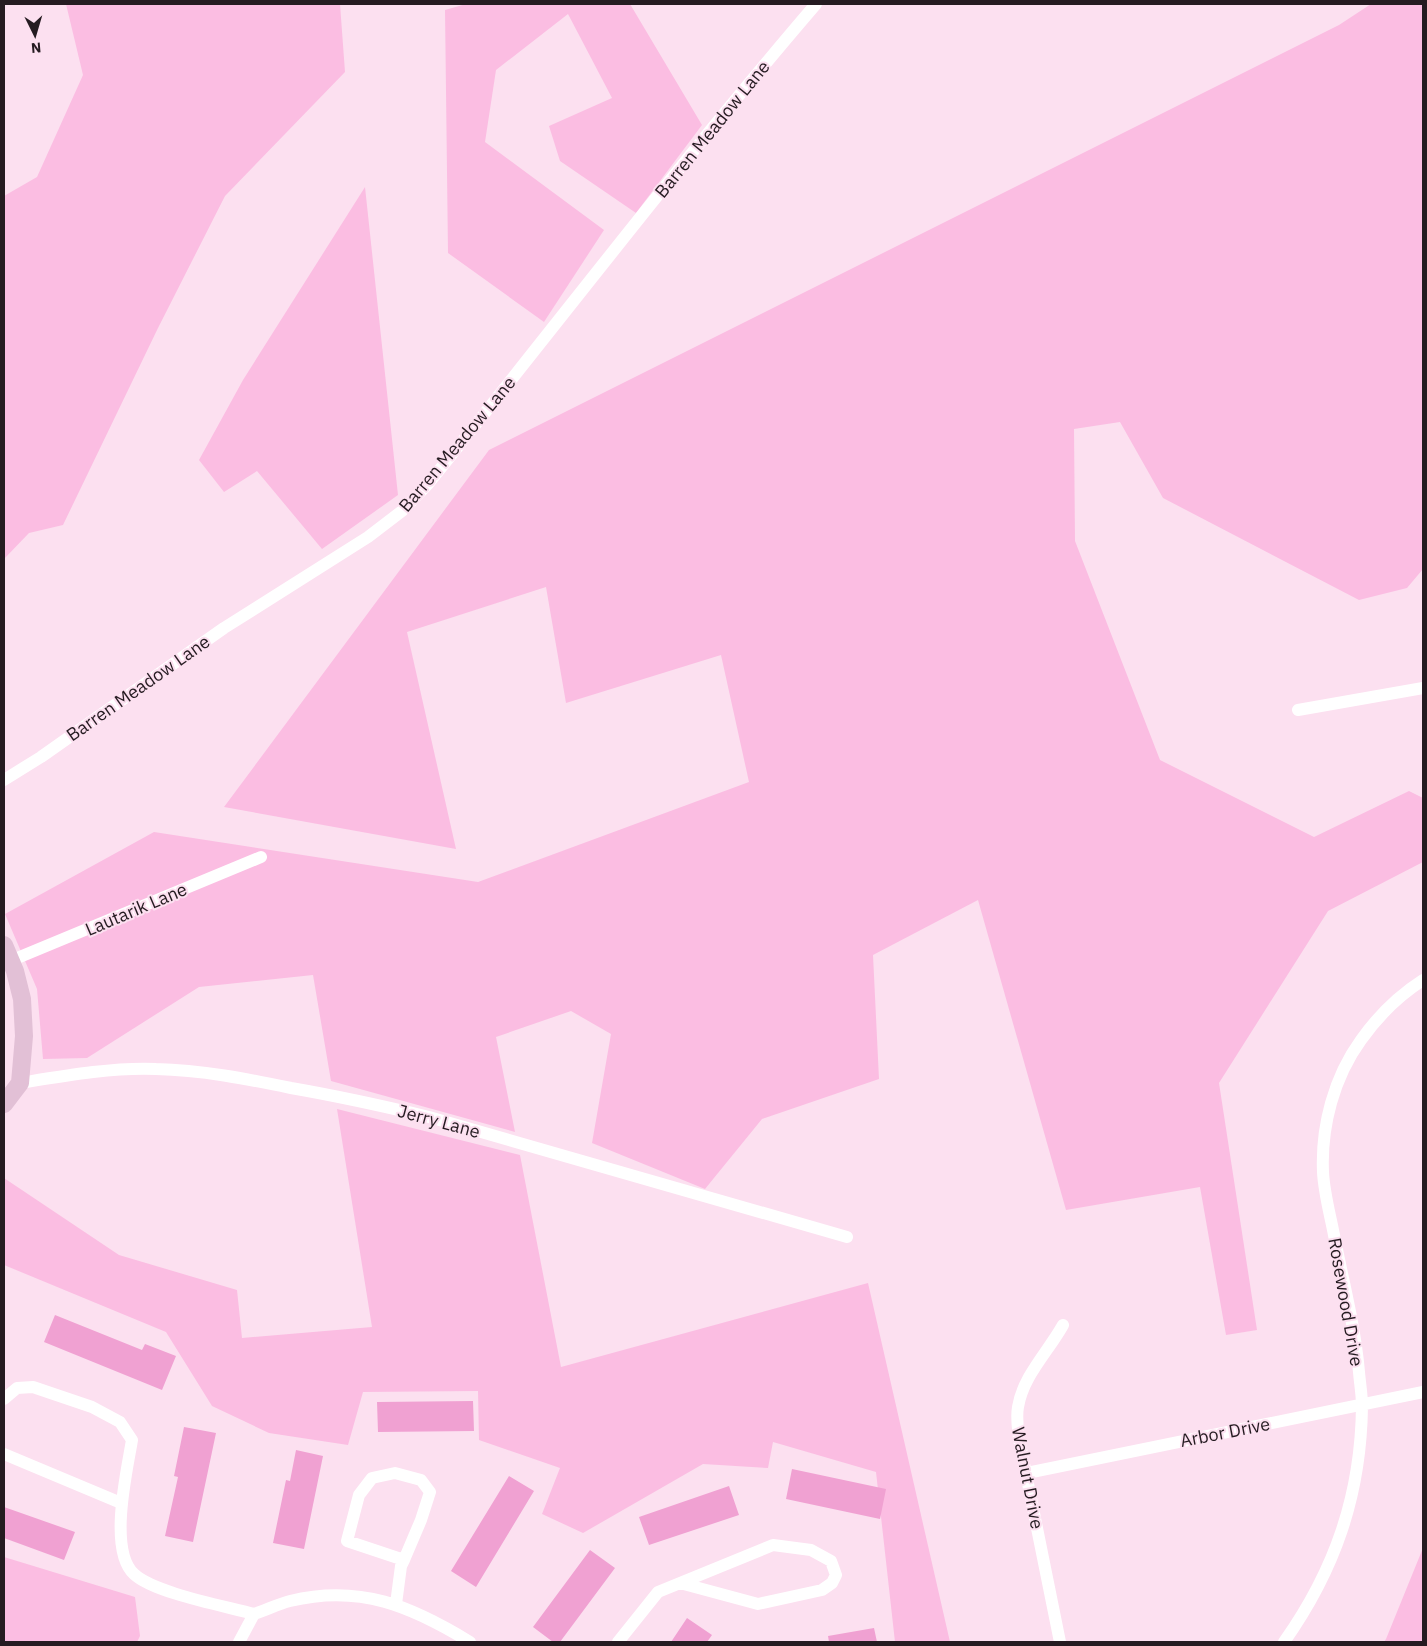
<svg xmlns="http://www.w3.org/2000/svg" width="1427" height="1646" font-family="'IBM Plex Sans',sans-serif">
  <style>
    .green { fill: #fbbde2 }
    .building { fill: #f0a1d2 }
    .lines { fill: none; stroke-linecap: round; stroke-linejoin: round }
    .street { stroke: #fff; stroke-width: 12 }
    .secondary { stroke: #e2c0d6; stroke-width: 18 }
    .labels { text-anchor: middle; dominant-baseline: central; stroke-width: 4; stroke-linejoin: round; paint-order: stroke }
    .street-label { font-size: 18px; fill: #251b21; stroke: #fce0f0 }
  </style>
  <rect width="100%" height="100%" fill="#fce0f0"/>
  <path class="green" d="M66,4H340L345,72L225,196L158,328L63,525L29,533L4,559V196L37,177L83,75Z
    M466,4H630L702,125L636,213L560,161L549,126L612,98L568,14L496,70L485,142L604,230L544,322L448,253L445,10Z
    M1371,4H1423V569L1407,588L1359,600L1163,498L1120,422L1074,429L1075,541L1160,760L1314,837L1409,791L1423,798V862L1328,911L1219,1083L1257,1330L1226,1335L1200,1187L1066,1210L978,900L873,955L879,1079L762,1119L705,1189L592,1143L611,1034L571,1011L496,1037L515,1132L331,1081L313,975L199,987L87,1058L43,1059L37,989L5,914L154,832L478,882L749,782L721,655L566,703L546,587L407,632L456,849L224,807L489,450L1339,25Z
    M365,187L398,495L322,549L257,471L224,492L199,460L243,380Z
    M337,1109L520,1155L561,1367L868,1283L950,1642H895L876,1472L773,1442L768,1468L703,1464L583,1533L542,1514L560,1468L479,1440L478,1391L363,1392L348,1445L269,1433L212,1406L166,1332L4,1265V1178L119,1255L237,1290L242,1338L372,1327Z
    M1423,1548V1642H1384L1386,1639Z
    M4,1557L135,1597L140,1636L137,1642H4Z"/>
  <path class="building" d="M55,1315L142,1350L145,1344L176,1356L162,1390L44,1342Z
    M473,1401L474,1431L378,1432L377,1402Z
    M184,1427L216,1433L193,1542L165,1536L178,1477L174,1476Z
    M296,1450L323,1456L304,1549L273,1543L286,1480L290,1481Z
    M792,1469L886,1489L880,1519L786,1499Z
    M509,1476L534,1491L476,1587L451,1571Z
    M729,1486L739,1515L649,1545L639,1517Z
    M4,1507L75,1532L64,1560L4,1538Z
    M590,1550L615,1568L560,1642H553L533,1627Z
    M687,1618L712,1635L707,1642H671Z
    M874,1628L877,1642H829L828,1636Z"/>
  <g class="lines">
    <path class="street" d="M1298,710L1423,688
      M4,780L41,757L224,628L368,537L402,511L428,484C557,324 682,160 816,4
      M10,961L261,857
      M20,1083C63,1076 114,1067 156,1069C202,1070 247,1079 291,1088C337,1096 383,1106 429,1117L847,1237
      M4,1399L17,1388L33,1387L92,1407L120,1422L132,1440C127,1471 108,1550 134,1574C154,1593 225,1606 254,1614
      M4,1454L121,1503
      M1027,1473L1423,1392
      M396,1604L401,1566L404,1560L421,1520L430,1492L421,1480L395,1473L372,1478L359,1495L347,1541L404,1560
      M239,1642L254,1614C266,1610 278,1604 290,1601C360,1584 411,1606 470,1642
      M618,1642L658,1592L773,1545L811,1550L831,1561L836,1575L832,1583L822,1590L758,1604L680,1583
      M1060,1642L1019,1439C1018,1428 1016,1418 1018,1407C1023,1376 1048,1352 1063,1325
      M1284,1642C1335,1570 1361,1495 1362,1406C1362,1395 1360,1384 1359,1372C1355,1326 1343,1281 1334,1235C1330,1214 1324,1193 1323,1172C1321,1126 1334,1077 1361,1040C1378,1016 1398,996 1423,980"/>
    <path class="secondary" d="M4,945L15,971L22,999L24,1036L20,1083L4,1104"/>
  </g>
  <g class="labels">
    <g class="street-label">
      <text transform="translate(712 129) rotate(-51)">Barren Meadow Lane</text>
      <text transform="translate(457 444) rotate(-50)">Barren Meadow Lane</text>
      <text transform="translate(138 688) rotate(-35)">Barren Meadow Lane</text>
      <text transform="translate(136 909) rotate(-23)">Lautarik Lane</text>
      <text transform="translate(439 1121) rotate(15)">Jerry Lane</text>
      <text transform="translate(1346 1302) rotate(80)">Rosewood Drive</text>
      <text transform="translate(1225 1432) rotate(-11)">Arbor Drive</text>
      <text transform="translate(1028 1478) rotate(79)">Walnut Drive</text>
    </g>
  </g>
  <rect width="1427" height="1646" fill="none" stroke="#251b21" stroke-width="10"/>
  <g transform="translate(35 35) rotate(175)" stroke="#fce0f0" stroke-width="4" paint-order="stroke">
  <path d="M0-4L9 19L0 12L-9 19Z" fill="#251b21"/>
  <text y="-8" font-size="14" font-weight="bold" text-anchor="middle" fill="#251b21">N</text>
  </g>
</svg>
